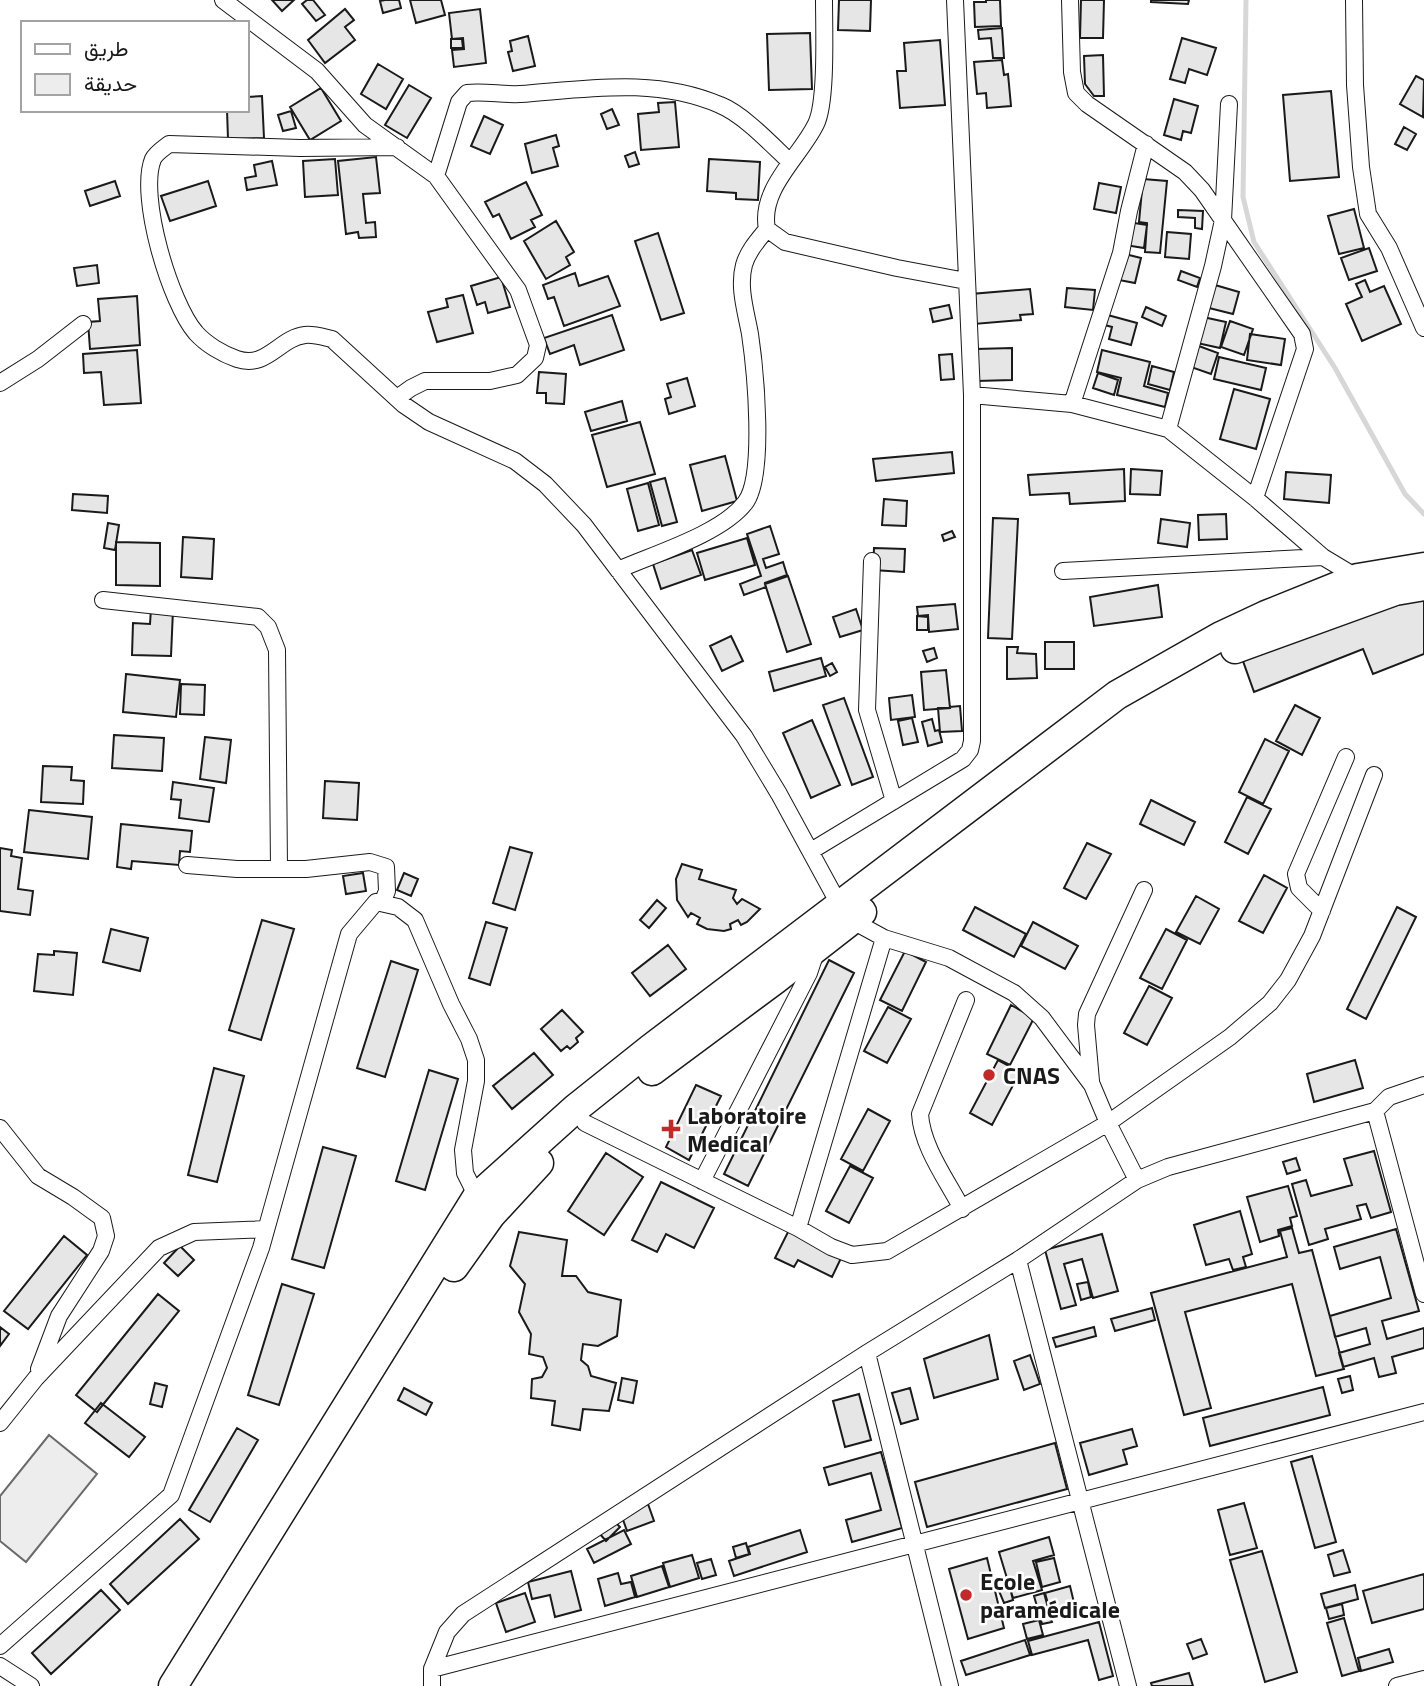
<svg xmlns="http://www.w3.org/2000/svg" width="1424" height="1686" font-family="'Titillium Web',Vazirmatn,sans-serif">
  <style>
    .green { fill: #ededed; stroke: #6a6a6a; stroke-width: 2 }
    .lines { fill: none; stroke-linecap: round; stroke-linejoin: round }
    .stream { stroke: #d7d7d7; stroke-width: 5 }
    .building { fill: #e6e6e6; stroke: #1a1a1a; stroke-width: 2 }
    .street-casing { stroke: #1a1a1a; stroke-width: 18 }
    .highway-casing { stroke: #1a1a1a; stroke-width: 31 }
    .street { stroke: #fff; stroke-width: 16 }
    .highway { stroke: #fff; stroke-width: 28 }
    .poi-dot { fill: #c62828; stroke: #fff; stroke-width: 2.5 }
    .labels { text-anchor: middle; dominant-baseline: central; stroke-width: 5; stroke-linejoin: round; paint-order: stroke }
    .poi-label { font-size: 24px; font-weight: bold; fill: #1a1a1a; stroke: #fff; text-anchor: start }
  </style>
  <rect width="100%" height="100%" fill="#fff"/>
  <path class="green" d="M49,1435L97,1474L26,1562L0,1541V1496Z"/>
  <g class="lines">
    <path class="stream" d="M1246,0L1243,197L1254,242L1335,368L1405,494L1424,514"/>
  </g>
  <path class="building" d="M272,0H294L282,11Z
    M307,0H313L325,15L316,21L302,4Z
    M385,0H399L401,8L383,13L380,1Z
    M410,0H441L445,15L416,23Z
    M839,0H871L870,31L838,30Z
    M986,0H1000L1001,26L975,27L974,2H986Z
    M1081,0H1104L1103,38H1080Z
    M1151,0H1189L1188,4L1151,2Z
    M345,9L354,20L345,27L355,40L325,63L308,40Z
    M480,9L486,63L454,67L452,50L464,49L463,38L452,39L449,13Z
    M1002,28L1004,58H993L991,38L979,39L978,30Z
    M810,33L812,89L769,90L767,34Z
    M528,36L535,66L513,71L508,52L512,51L510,41Z
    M1182,38L1216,48L1207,75L1189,69L1185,83L1170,79Z
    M451,39H462L463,48H451Z
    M940,40L945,105L900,108L897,71H906L904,43Z
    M1103,55L1104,96H1094L1085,84L1084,56Z
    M1002,60L1004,75L1008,74L1011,106L987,108L986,93L977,94L974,62Z
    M378,64L403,79L386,109L361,94Z
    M1416,76L1424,80L1423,117L1400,104Z
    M409,85L431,98L407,138L385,125Z
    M321,88L341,121L310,140L290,107Z
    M1331,91L1339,177L1290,181L1283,95Z
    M262,96L264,138L228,139L227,110H247V97Z
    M1174,99L1198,106L1191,133L1183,131L1181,140L1164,135Z
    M675,102L679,147L641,150L638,114L659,112L658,103Z
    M612,109L619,125L607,129L601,114Z
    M291,111L296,128L283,131L278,115Z
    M484,116L503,125L490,154L471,146Z
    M1404,127L1416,134L1407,150L1395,144Z
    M556,135L559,146L553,148L558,166L532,173L525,144Z
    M635,152L639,164L629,167L625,156Z
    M376,157L380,193L363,194L366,223L375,222L376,237L359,238L358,232L346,234L338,161Z
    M335,159L338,195L305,197L303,161Z
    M709,159L760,162L758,200L736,199V193L707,191Z
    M272,161L277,185L247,190L245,178L256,176L254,165Z
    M1143,179L1167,181L1160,253L1145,252L1147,223L1139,222Z
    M115,181L120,196L90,206L85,191Z
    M208,181L216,206L170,221L161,196Z
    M526,182L542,215L531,220L535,227L511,239L499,214L493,217L485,202Z
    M1099,183L1121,187L1116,213L1094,209Z
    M1354,209L1364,248L1339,254L1328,216Z
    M1178,210L1203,211L1202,229L1195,228V218L1178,217Z
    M556,221L574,252L566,257L570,265L546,279L524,241Z
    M1128,222L1147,225L1144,248L1125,245Z
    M1167,232L1191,234L1189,259L1165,257Z
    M658,233L684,313L661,320L635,241Z
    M1369,248L1377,271L1349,280L1341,258Z
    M1125,254L1141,258L1135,283L1119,280Z
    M97,265L99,283L77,286L74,268Z
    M1181,271L1200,278L1197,287L1178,280Z
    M575,273L579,286L608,276L620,306L564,326L554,297L548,299L543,285Z
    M501,277L510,307L488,313L485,302L477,305L471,286Z
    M1365,280L1370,292L1384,286L1401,324L1362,341L1346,304L1362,297L1356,284Z
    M1215,285L1239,292L1233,314L1209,308Z
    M1067,288L1095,290L1093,310L1065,307Z
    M1030,289L1033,314L1020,315L1021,320L974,324L971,294Z
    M463,295L473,333L437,342L428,312L448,307L446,299Z
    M137,296L140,345L90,349L88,322L100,321L98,299Z
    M949,305L952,318L933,322L930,309Z
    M1146,307L1166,316L1162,326L1142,317Z
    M1104,314L1137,323L1131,345L1109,339L1112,327L1101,324Z
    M612,315L624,350L580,365L574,345L550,354L544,338Z
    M1203,317L1226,322L1220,348L1197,343Z
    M1230,321L1253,329L1244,355L1221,347Z
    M1250,334L1285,339L1281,365L1247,360Z
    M1196,345L1218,353L1211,374L1188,366Z
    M1012,348V380L977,381L976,349Z
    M137,350L141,403L104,405L101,372L84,373L83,354Z
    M1102,350L1150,362L1144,386L1168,393L1165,407L1117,395L1121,378L1097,372Z
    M952,354L954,379L941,380L939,355Z
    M1219,357L1266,368L1261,390L1214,379Z
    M1152,366L1174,372L1170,390L1148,384Z
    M539,372L566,374L564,404L546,403V393H537Z
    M1098,373L1118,380L1114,395L1093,388Z
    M687,378L695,406L669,414L665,399L671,397L667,384Z
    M1234,389L1270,399L1256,449L1220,439Z
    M622,401L627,421L591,431L585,412Z
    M640,422L655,474L607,487L592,435Z
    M952,452L954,473L876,481L873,459Z
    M725,456L737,501L702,511L690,465Z
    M1124,469L1125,501L1070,504L1069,493L1030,495L1028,475Z
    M1131,469L1162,471L1160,495L1130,494Z
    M1286,472L1331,475L1329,503L1284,499Z
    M665,478L677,522L662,526L650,482Z
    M648,483L659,525L638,531L627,489Z
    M73,494L108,496L107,513L72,510Z
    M884,499L907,501L906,526L882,525Z
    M1226,514L1227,539L1199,540L1198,515Z
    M993,518L1018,519L1012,639L988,638Z
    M1161,519L1190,523L1187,547L1158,543Z
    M108,523L119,525L115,550L104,548Z
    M770,526L779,554L763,559L766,568L783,562L787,575L765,583L766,587L744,595L740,584L761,576L747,534Z
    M952,531L955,537L944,541L942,535Z
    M183,537L214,539L212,579L181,577Z
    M747,538L755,565L705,580L697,553Z
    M116,542L160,543V586L116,585Z
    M874,548L905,549L904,572L873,570Z
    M692,550L701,575L661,589L653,564Z
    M788,576L811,644L787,652L765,584Z
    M1158,585L1162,617L1094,626L1090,597Z
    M1424,592V654L1373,674L1363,649L1254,692L1243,661Z
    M955,604L958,629L929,632L928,615L918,616L917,607Z
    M151,609L173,610L171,656L132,655L133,623L150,624Z
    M856,609L863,630L840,637L833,617Z
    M917,616L928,617V630H917Z
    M731,636L743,661L722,671L710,646Z
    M1045,642H1074V669H1045Z
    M1007,647H1018L1017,653L1036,654L1037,678L1007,679Z
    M934,648L937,658L927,662L923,651Z
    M821,658L826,676L774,691L769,672Z
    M832,663L837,672L830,676L825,667Z
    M946,670L950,708L924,710L921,672Z
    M126,674L180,680L176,717L123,712Z
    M181,684L205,685L204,715L180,714Z
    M912,695L915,717L891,720L889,698Z
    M844,698L873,777L852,785L823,705Z
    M1295,705L1320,718L1302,755L1276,741Z
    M960,706L962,731L940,732L938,708Z
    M912,718L918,742L903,745L898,721Z
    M932,719L935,731L939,730L942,742L928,746L922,722Z
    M812,720L840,785L811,798L783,733Z
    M114,735L164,738L162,771L112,768Z
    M205,737L231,740L226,783L200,779Z
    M1265,739L1289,751L1263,804L1239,792Z
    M43,766L72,767L71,780L84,781L83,804L41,802Z
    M325,781L359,783L357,820L323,818Z
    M173,782L214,788L209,822L179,818L181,800L171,799Z
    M1247,797L1271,809L1248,854L1225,842Z
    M1151,800L1195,822L1184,845L1140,824Z
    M29,810L92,817L88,859L24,852Z
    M121,824L192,831L190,852L180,851L179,865L132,861L131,869L117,867Z
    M1087,843L1111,854L1086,899L1064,888Z
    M510,847L532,853L515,910L493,903Z
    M0,848L12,850L11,856L22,858L18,889L33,891L30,915L0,911Z
    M682,864L702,870L699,879L736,890L733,898L737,904L742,899L760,909L747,922L741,925L738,920L730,924L731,929L724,931L707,929L697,924L700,918L691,913L688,917L677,900L676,879Z
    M363,873L366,891L346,894L343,876Z
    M404,873L418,879L411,896L397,890Z
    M1264,875L1287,888L1263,933L1239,921Z
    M1196,896L1219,909L1200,944L1176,932Z
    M657,900L666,908L649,928L640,920Z
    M975,907L1026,934L1014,957L963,930Z
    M1397,907L1416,917L1366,1019L1347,1009Z
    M262,920L294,929L261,1040L229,1030Z
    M486,922L507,928L490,985L469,978Z
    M1033,922L1078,946L1065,969L1021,946Z
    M111,929L148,938L140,971L103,962Z
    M1166,929L1187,940L1162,989L1140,978Z
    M668,945L686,969L650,996L632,973Z
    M54,951L77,953L73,995L34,991L38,954L54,955Z
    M905,951L926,962L902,1011L880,1000Z
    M829,960L854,973L748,1186L724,1174Z
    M391,961L418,970L385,1077L357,1068Z
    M1149,986L1172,998L1147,1045L1124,1033Z
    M1011,1005L1034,1018L1010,1065L987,1054Z
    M888,1007L911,1019L887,1063L864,1051Z
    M562,1010L583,1032L576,1038L578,1042L570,1049L567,1046L561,1051L541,1029Z
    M534,1053L553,1075L512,1109L493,1086Z
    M998,1060L1020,1072L992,1125L970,1113Z
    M1355,1060L1363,1088L1314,1102L1307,1074Z
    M214,1068L244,1076L217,1182L188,1175Z
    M429,1070L458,1079L425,1190L396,1181Z
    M696,1085L721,1096L689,1160L666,1147Z
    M868,1109L890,1121L863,1171L841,1159Z
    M323,1147L356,1156L324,1268L292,1259Z
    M1374,1151L1391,1212L1371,1218L1366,1204L1357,1206L1361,1219L1325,1229L1328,1239L1309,1245L1292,1184L1306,1180L1311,1196L1352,1185L1344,1159Z
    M606,1153L643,1177L604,1235L568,1211Z
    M1296,1158L1300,1170L1287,1174L1283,1162Z
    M850,1166L873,1178L849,1223L826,1211Z
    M661,1182L714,1208L694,1248L666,1234L657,1252L632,1240Z
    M1288,1186L1297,1216L1290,1218L1292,1226L1278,1230L1279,1236L1260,1242L1247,1197Z
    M1240,1211L1252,1254L1243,1257L1246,1267L1233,1270L1229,1259L1206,1265L1194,1225Z
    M790,1228L843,1254L832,1277L798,1260L794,1267L775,1258Z
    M1292,1228L1299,1253L1312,1250L1344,1369L1316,1376L1292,1284L1185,1312L1211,1408L1184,1415L1151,1293L1287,1257L1280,1231Z
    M1396,1229L1419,1311L1382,1321L1387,1339L1424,1328V1348L1392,1357L1396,1373L1379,1377L1374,1358L1343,1367L1339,1353L1370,1344L1366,1328L1335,1337L1330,1316L1391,1298L1380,1257L1340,1269L1334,1247Z
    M519,1232L567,1240L562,1276H576L588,1292L621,1300L617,1336L598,1346L583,1344L581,1360L588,1366L591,1376L616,1383L609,1411L583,1409L580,1430L552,1425L555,1401L531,1398L532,1379L542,1377L547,1368L543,1357L529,1354L531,1334L519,1312L525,1284L510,1266Z
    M1102,1234L1118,1291L1093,1298L1082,1259L1064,1264L1076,1305L1061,1309L1045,1250Z
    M64,1236L87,1255L28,1329L4,1311Z
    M180,1246L194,1260L178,1276L164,1263Z
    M1088,1282L1091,1297L1081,1300L1077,1284Z
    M282,1284L314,1294L279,1405L248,1395Z
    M158,1294L179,1311L97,1412L76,1395Z
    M1152,1308L1155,1320L1115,1331L1111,1319Z
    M0,1327L9,1334L0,1346Z
    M1094,1327L1096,1336L1056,1347L1053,1338Z
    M989,1335L998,1379L934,1398L924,1359Z
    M1030,1355L1040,1384L1024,1390L1014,1361Z
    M1350,1376L1353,1390L1342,1393L1338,1379Z
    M622,1378L637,1381L633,1403L618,1400Z
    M155,1383L167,1386L162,1407L150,1404Z
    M1323,1387L1330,1415L1210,1446L1203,1418Z
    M404,1388L432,1403L426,1415L398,1400Z
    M910,1388L918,1419L901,1424L892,1393Z
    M859,1394L871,1440L845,1447L833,1401Z
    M101,1403L145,1437L129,1457L85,1423Z
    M237,1428L258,1440L210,1522L189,1510Z
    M1132,1429L1137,1446L1123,1450L1127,1464L1089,1475L1080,1443Z
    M1055,1443L1067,1489L927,1527L915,1482Z
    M881,1452L902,1528L852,1542L846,1520L881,1510L871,1473L829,1485L824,1468Z
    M1312,1456L1336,1542L1315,1548L1291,1462Z
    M1244,1503L1257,1548L1230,1555L1218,1510Z
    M648,1504L654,1521L627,1531L621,1514Z
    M180,1519L199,1539L128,1604L110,1584Z
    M613,1520L620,1527L606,1541L599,1533Z
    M624,1530L631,1544L594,1563L587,1549Z
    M800,1530L807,1552L734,1576L729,1561L750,1554L748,1547Z
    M1049,1537L1054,1555L1033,1561L1042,1590L1013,1598L999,1552Z
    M746,1543L749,1554L736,1558L733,1547Z
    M1343,1550L1350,1572L1334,1576L1328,1555Z
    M1262,1551L1297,1672L1265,1682L1230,1560Z
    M692,1555L699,1578L670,1587L663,1563Z
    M987,1558L1004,1628L968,1639L949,1569Z
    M1054,1558L1060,1582L1042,1587L1036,1562Z
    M711,1559L716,1575L702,1579L697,1563Z
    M662,1566L669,1587L637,1597L631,1576Z
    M571,1571L581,1610L555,1617L550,1595L532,1599L528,1582Z
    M618,1573L621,1584L631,1582L635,1597L605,1606L598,1579Z
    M1424,1574V1609L1372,1623L1363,1591Z
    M1355,1585L1358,1599L1325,1608L1321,1594Z
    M1070,1586L1076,1611L1052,1618L1045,1593Z
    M1010,1588L1013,1600L1004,1603L999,1591Z
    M101,1590L120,1610L51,1674L32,1653Z
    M525,1593L535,1622L506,1632L496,1603Z
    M1044,1593L1052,1622L1042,1624L1034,1596Z
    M1342,1604L1344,1615L1329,1619L1326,1608Z
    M1344,1618L1359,1671L1342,1676L1327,1623Z
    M1039,1620L1043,1635L1027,1639L1023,1624Z
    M1099,1622L1113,1676L1099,1680L1088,1640L1032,1655L1028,1641Z
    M1201,1639L1207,1654L1193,1659L1187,1644Z
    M1025,1640L1030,1655L966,1675L961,1661Z
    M1389,1649L1393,1662L1361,1671L1358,1658Z
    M1189,1673L1193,1686H1152L1151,1683Z"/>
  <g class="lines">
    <defs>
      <path id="street" d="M223,0L317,71L365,125L436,176L518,290L538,345L535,358L517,375L490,381H425L411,388L397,398
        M824,0C824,28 827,102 816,124C800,157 759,189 767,229L785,242L897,268L966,281
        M1070,0L1072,72L1076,93L1087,104L1185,172L1202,190L1302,334L1305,349L1255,498
        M1354,0L1355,85L1361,167L1368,214L1389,248L1424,328
        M397,147L300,148L169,144C164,148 156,153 153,159C138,196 170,303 196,333C206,344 222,354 237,359C267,369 279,338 305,335C314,334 323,337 332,339L404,405L429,422L515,461L545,484L584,525L744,736L779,794L840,906L851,920L884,938L949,958L1014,993L1042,1018L1092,1085L1108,1123L1137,1180
        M436,176L459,102L467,93C485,91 503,95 520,94C588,89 655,77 720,105C743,114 772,145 790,162
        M0,383L38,359L83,324
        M972,395L1072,404L1168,429L1255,498L1323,557L1358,578
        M1072,404L1121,253L1129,211L1146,144
        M1168,429L1213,266L1223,220L1229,104
        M872,561L867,710L894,801
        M618,570C654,554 721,534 745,503C766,476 755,368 750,334C746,312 738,287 744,265C748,251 758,240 767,229
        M1063,571L1323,557
        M103,600L258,617L268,627L277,650L279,868
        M811,851L963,759L970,750L972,741V395L955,0
        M187,865L237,869H306L370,862L386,867L387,891L383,901L376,902
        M1322,911L1299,888L1296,874L1346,757
        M1091,1081L1086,1025L1087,1014L1144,890
        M1375,1111L1389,1097L1424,1085
        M585,1123L798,1228L831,1247L852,1255L887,1251L1108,1123L1230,1037L1270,1003L1288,980L1312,936L1374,775
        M0,1128L38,1176L73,1197L102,1218L106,1236L101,1251L59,1316L39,1369
        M702,1181L809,973L816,952
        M962,1209C947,1180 922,1147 920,1114L966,1000
        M798,1228L884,938
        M1018,1260L1128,1686
        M867,1353L950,1686
        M0,1423L36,1378L159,1248L194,1232L266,1229
        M0,1646L171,1495L261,1248L349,934L376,902L398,907L415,920L451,1004L469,1039L476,1060V1081L463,1150L465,1173L477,1197
        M0,1666L31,1686
        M432,1669L447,1632L463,1614L867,1353L1018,1260L1137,1180L1168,1167L1375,1111L1424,1294
        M432,1686V1669L1424,1412
        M1397,1686L1424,1679"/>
      <path id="highway" d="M1235,649L1395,591L1424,586
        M652,1071L776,979L862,912
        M454,1267L491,1215L539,1163
        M173,1686L477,1197L576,1108L650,1049L1117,695L1221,636L1266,615L1358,578L1424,567"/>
    </defs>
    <use href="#street" class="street-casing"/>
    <use href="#highway" class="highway-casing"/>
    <use href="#street" class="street"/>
    <use href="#highway" class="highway"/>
  </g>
  <g class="poi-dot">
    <circle cx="989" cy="1075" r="7"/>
    <path d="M667.5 1118.5h7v7h7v7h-7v7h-7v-7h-7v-7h7z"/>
    <circle cx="966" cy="1595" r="7"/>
  </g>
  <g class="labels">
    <g class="poi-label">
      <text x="1003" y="1075">CNAS</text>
      <text x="687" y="1115">Laboratoire<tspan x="687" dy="28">Medical</tspan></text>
      <text x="980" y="1581">Ecole<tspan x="980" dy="28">paramédicale</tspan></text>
    </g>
  </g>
  <rect x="21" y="21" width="228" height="91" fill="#ffffff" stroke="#a3a3a3" stroke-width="2"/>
  <rect x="35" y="44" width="35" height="10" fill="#ffffff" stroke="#a3a3a3" stroke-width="2"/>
  <text x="84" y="56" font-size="21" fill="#1a1a1a">طريق</text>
  <rect x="35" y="74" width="35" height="21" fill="#ededed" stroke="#a3a3a3" stroke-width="2"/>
  <text x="84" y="91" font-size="21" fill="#1a1a1a">حديقة</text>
</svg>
